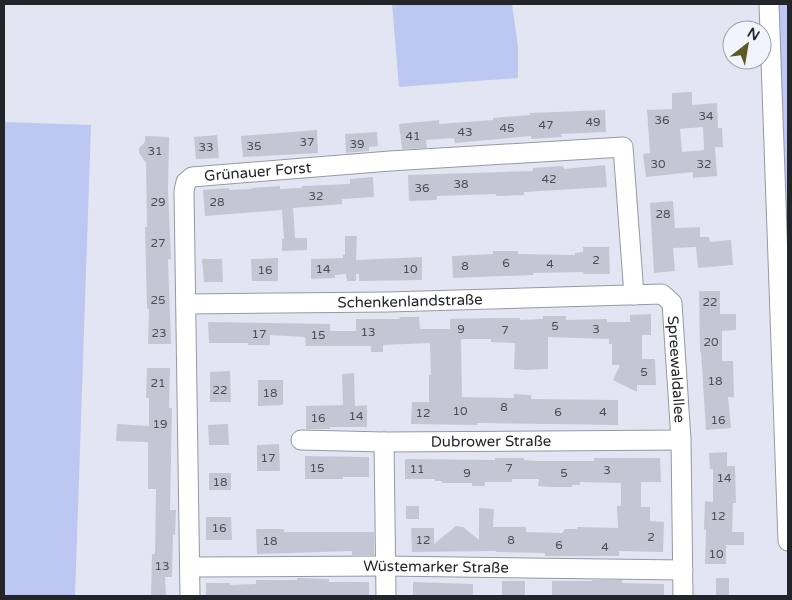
<svg xmlns="http://www.w3.org/2000/svg" width="792" height="600" font-family="'Varela Round',sans-serif">
  <style>
    .green { fill: #bcc7f2 }
    .building { fill: #c4c7d3; fill-rule: evenodd }
    .lines { fill: none; stroke-linecap: round; stroke-linejoin: round }
    .minor-casing { stroke: #9699a4; stroke-width: 21 }
    .minor { stroke: #fff; stroke-width: 19 }
    .labels { text-anchor: middle; dominant-baseline: central; stroke-width: 4; stroke-linejoin: round; paint-order: stroke }
    .number-label { font-size: 12px; fill: #4c4e54 }
    .street-label { font-size: 15px; fill: #24252a; stroke: #f1f4fd }
  </style>
  <rect width="100%" height="100%" fill="#e3e6f2"/>
  <path class="green" d="M392,4H512L518,46V78L399,87Z
    M775,4H788V410Z
    M4,122L91,125L75,596H4Z"/>
  <path class="building" d="M692,92V105L717,103L718,128H722L723,147H715L717,176L693,178V172L646,177L643,154L650,153L647,110L672,109V93ZM703,127L704,150L682,152L680,129Z
    M605,110L606,132L561,134L562,137L531,139V136L455,143L454,138L426,140L427,148L402,149L399,124L439,120V124L493,120V118L530,115V113Z
    M317,130L318,153L243,157L241,136Z
    M377,132L378,146L369,147V151L346,153L345,134Z
    M217,135L219,158L196,159L194,137Z
    M145,136L169,137L168,190L171,259H168L171,344H148L149,309H147L145,227H147L146,163L139,153V148L145,142Z
    M605,165L607,187L524,192V195L496,196V194L437,196V200L409,201L408,175L533,171V168L563,166L564,169Z
    M373,177L374,197L342,199V204L293,208L295,238H307V250L282,251V239H284L282,210L205,216L203,190L229,188V190L252,189V188L280,186V189L302,188V186L350,184V179Z
    M673,201L675,228L700,227V237H709L710,242L731,240L733,265L698,268L696,247L673,248L675,271L654,273L650,203Z
    M345,236H357L356,260L422,257V280L359,281V274H356V281H347L346,274L335,275V278L311,279V259L343,258V255H345Z
    M583,247H609L610,274H584L583,272L533,273V275L453,278L452,256L493,254V251H518V254L575,255V253L583,252Z
    M278,258V281H252L251,259Z
    M202,259H222L223,282H204Z
    M699,291H720V314H736V330L722,331V361H733L734,397H728L731,428L706,430L701,352H700Z
    M651,314V335H642V359H655L656,385H637V392L613,380L620,365H612V344H609V339L548,337V369L526,370L514,369L515,343L491,342V339H461L462,397L514,398V394L531,395V399L618,400V425L477,423V425L411,424L412,402H429V375H431L430,343L383,345V352H371V346H306L305,337L270,335V345H248V343H209L208,322L330,324V331H356V319H400L399,317H419L420,329H450V319L491,318H520V320L543,319V316H566V320L607,319V322H630V315Z
    M147,368H170L169,408H172L170,510H176L175,535H173L172,577H165L166,596H151L152,554H155L156,489H148V442L116,441L117,424L149,426V398H146Z
    M230,371L231,402H210V372Z
    M354,373L355,406L367,405V427H330V429H306V406L343,405L342,374Z
    M258,380H283V405L258,406Z
    M228,424L229,445H209L208,425Z
    M279,444L280,471H257V445Z
    M727,452V466H735L736,503H733L732,532H744V545H726V564H705L706,530H704L705,501L713,502V469H710L709,453Z
    M305,456L369,457V477H343V479H305Z
    M495,458H524V460L537,461H594V458H660L661,482H641V507H650V521L664,522L663,552L619,551V556H545V553L496,552V551L412,552L411,528H434V544L456,526L463,527L479,540V508L494,509L493,527H526V532L562,533L565,529H577V527L618,528L617,506H621V483L580,482V485H572V487H549L538,486L539,479H512V482H485V486H472V483H442V481H435V479H405V459L495,460Z
    M209,473H231V490H209Z
    M406,506H419V519H406Z
    M206,517H231L232,540H206Z
    M256,529H284V532H374V555H352V551L257,554Z
    M297,578L329,579V582H369V596H206V583H230V585L256,584V580H297Z
    M716,578H729V596H716Z
    M592,580H622V583L664,584V596H552V581H592Z
    M502,581H525V596H502Z
    M413,582L473,584V596H413Z"/>
  <g class="lines">
    <defs>
      <g id="minor">
        <path d="M769,4L788,541"/>
        <path id="s1" d="M186,304L388,302L662,294L672,303L681,440L683,596"/>
        <path id="s2" d="M301,440L384,442L681,440"/>
        <path d="M384,442L386,596"/>
        <path id="s3" d="M190,567L386,566L683,570"/>
        <path id="s4" d="M190,596L184,191L186,182L192,177L390,161L623,147L634,295"/>
      </g>
    </defs>
    <use href="#minor" class="minor-casing"/>
    <use href="#minor" class="minor"/>
  </g>
  <g class="labels">
    <g class="number-label">
      <text x="706" y="116">34</text>
      <text x="662" y="120">36</text>
      <text x="593" y="122">49</text>
      <text x="546" y="125">47</text>
      <text x="507" y="128">45</text>
      <text x="465" y="132">43</text>
      <text x="413" y="136">41</text>
      <text x="307" y="142">37</text>
      <text x="357" y="144">39</text>
      <text x="254" y="146">35</text>
      <text x="206" y="147">33</text>
      <text x="155" y="151">31</text>
      <text x="658" y="164">30</text>
      <text x="704" y="164">32</text>
      <text x="549" y="179">42</text>
      <text x="461" y="184">38</text>
      <text x="422" y="188">36</text>
      <text x="316" y="196">32</text>
      <text x="158" y="202">29</text>
      <text x="217" y="202">28</text>
      <text x="663" y="214">28</text>
      <text x="158" y="243">27</text>
      <text x="596" y="260">2</text>
      <text x="506" y="263">6</text>
      <text x="550" y="264">4</text>
      <text x="465" y="266">8</text>
      <text x="323" y="269">14</text>
      <text x="410" y="269">10</text>
      <text x="265" y="270">16</text>
      <text x="158" y="300">25</text>
      <text x="710" y="302">22</text>
      <text x="555" y="326">5</text>
      <text x="461" y="329">9</text>
      <text x="596" y="329">3</text>
      <text x="505" y="330">7</text>
      <text x="368" y="332">13</text>
      <text x="159" y="333">23</text>
      <text x="259" y="334">17</text>
      <text x="318" y="335">15</text>
      <text x="711" y="342">20</text>
      <text x="644" y="372">5</text>
      <text x="715" y="381">18</text>
      <text x="158" y="383">21</text>
      <text x="220" y="390">22</text>
      <text x="270" y="393">18</text>
      <text x="504" y="407">8</text>
      <text x="460" y="411">10</text>
      <text x="558" y="412">6</text>
      <text x="603" y="412">4</text>
      <text x="423" y="413">12</text>
      <text x="356" y="416">14</text>
      <text x="318" y="418">16</text>
      <text x="718" y="420">16</text>
      <text x="160" y="424">19</text>
      <text x="268" y="458">17</text>
      <text x="317" y="468">15</text>
      <text x="509" y="468">7</text>
      <text x="417" y="469">11</text>
      <text x="607" y="470">3</text>
      <text x="467" y="473">9</text>
      <text x="564" y="473">5</text>
      <text x="724" y="478">14</text>
      <text x="220" y="482">18</text>
      <text x="718" y="516">12</text>
      <text x="219" y="528">16</text>
      <text x="651" y="537">2</text>
      <text x="423" y="540">12</text>
      <text x="511" y="540">8</text>
      <text x="270" y="541">18</text>
      <text x="559" y="545">6</text>
      <text x="605" y="547">4</text>
      <text x="716" y="554">10</text>
      <text x="162" y="566">13</text>
    </g>
    <g class="street-label">
      <text stroke="none"><textPath href="#s4" startOffset="488">Grünauer Forst</textPath></text>
      <text stroke="none"><textPath href="#s1" startOffset="224">Schenkenlandstraße</textPath></text>
      <text stroke="none"><textPath href="#s1" startOffset="556">Spreewaldallee</textPath></text>
      <text stroke="none"><textPath href="#s2" startOffset="190">Dubrower Straße</textPath></text>
      <text stroke="none"><textPath href="#s3" startOffset="246">Wüstemarker Straße</textPath></text>
    </g>
  </g>
  <rect width="792" height="600" fill="none" stroke="#24252a" stroke-width="10"/>
  <g transform="translate(747 45) rotate(31)"><circle r="24" fill="#f1f4fd" stroke="#9fa1a9"/>
  <path d="M0-4L9 19L0 12L-9 19Z" fill="#5c5a27"/>
  <text y="-8" font-size="14" font-weight="bold" text-anchor="middle" fill="#24252a">N</text>
  </g>
</svg>
